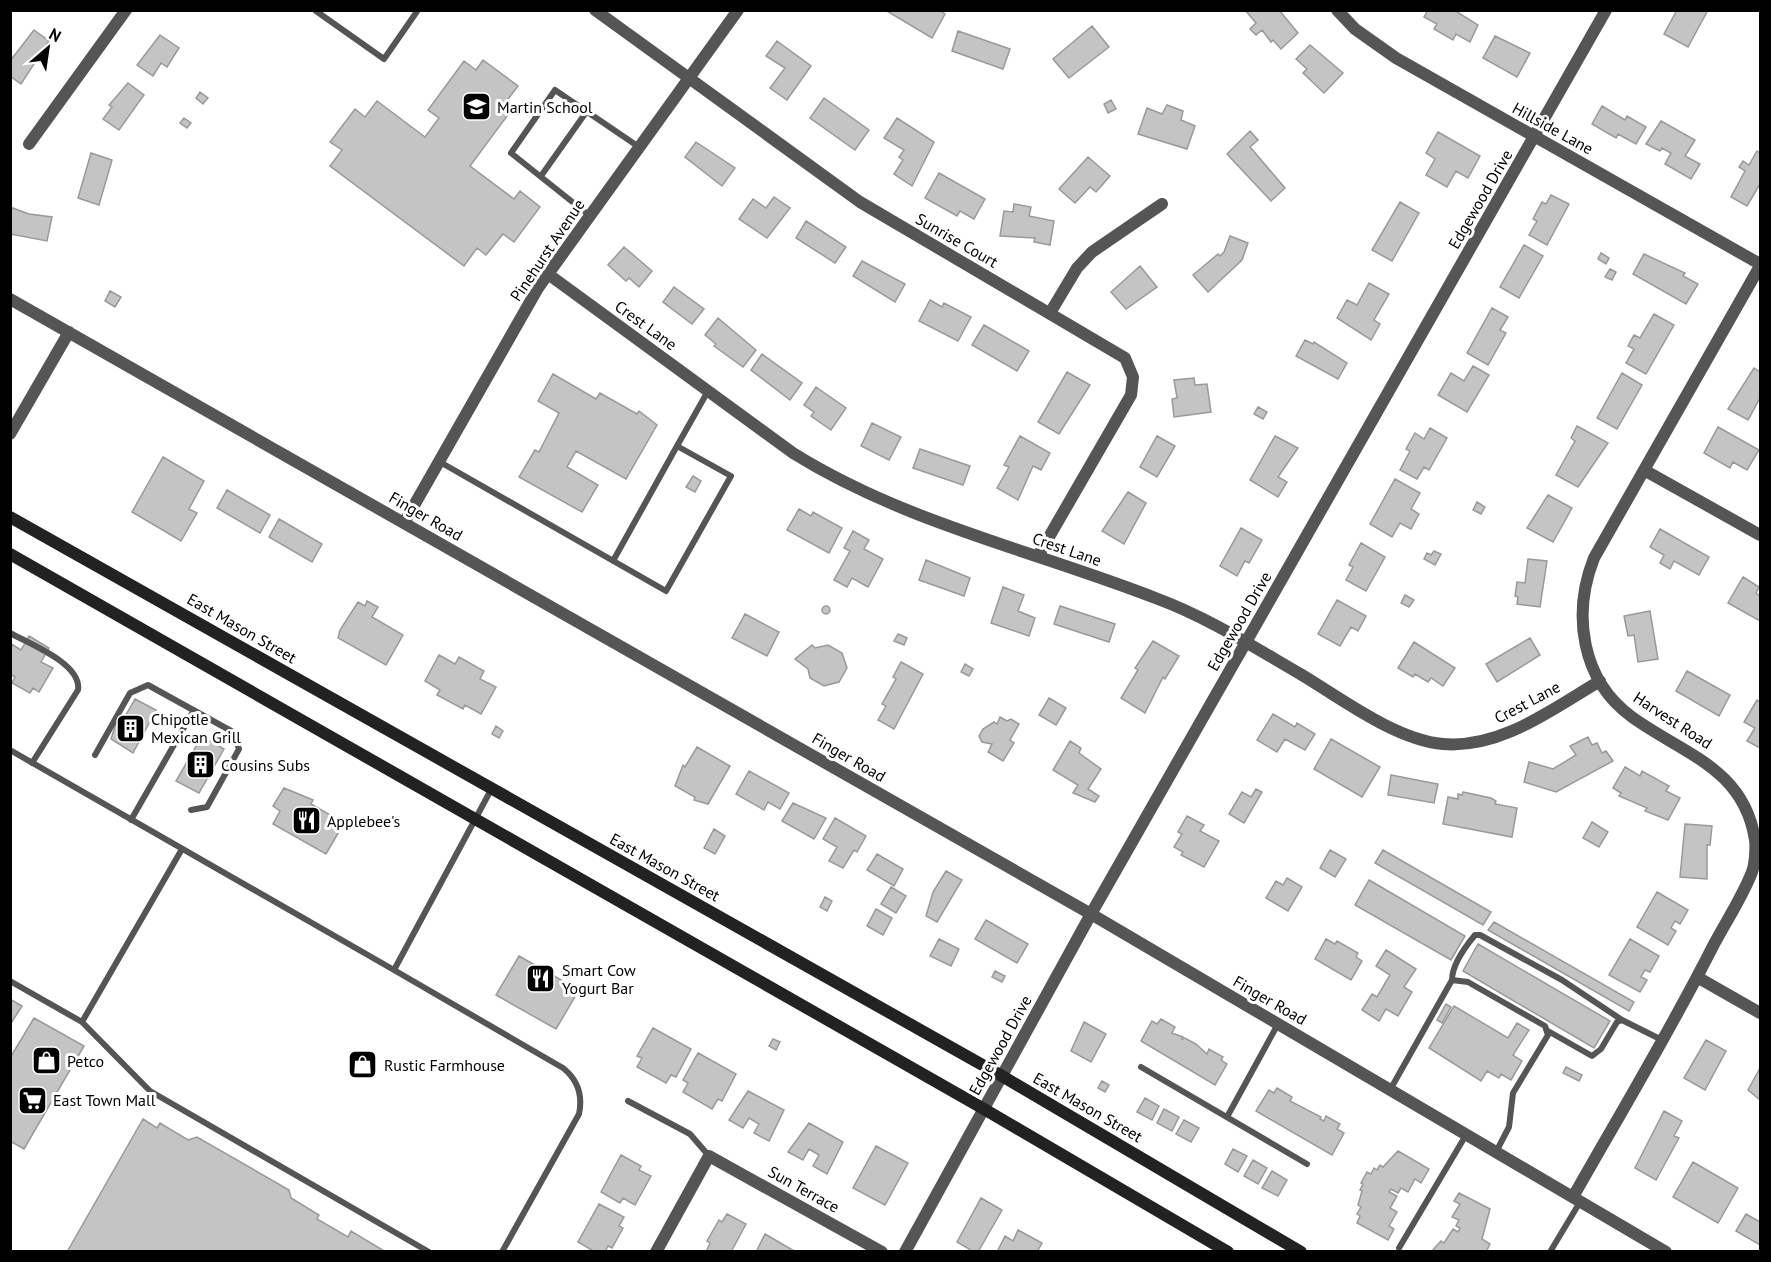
<svg xmlns="http://www.w3.org/2000/svg" width="1771" height="1262" font-family="'PT Sans',sans-serif">
  <style>
    .building { fill: #c4c4c4; stroke: #999; stroke-width: 1.5 }
    .lines { fill: none; stroke-linecap: round; stroke-linejoin: round }
    .lane { stroke: #555; stroke-width: 6 }
    .street { stroke: #555; stroke-width: 12 }
    .secondary { stroke: #222; stroke-width: 12 }
    .labels { text-anchor: middle; dominant-baseline: central; stroke-width: 6; stroke-linejoin: round; paint-order: stroke }
    .poi-label { font-size: 16px; fill: #000; stroke: #fff; text-anchor: start }
    .street-label { font-size: 16px; fill: #000; stroke: #fff }
  </style>
  <rect width="100%" height="100%" fill="#fff"/>
  <path class="building" d="M885,10H939L945,14L932,38Z
    M1245,10H1279L1298,33L1281,49L1273,40L1271,42L1262,30L1256,35L1250,29L1256,23Z
    M1428,10H1454L1478,25L1470,42L1456,34L1453,40L1434,29L1437,24L1424,17Z
    M1677,10H1708L1688,47L1664,34Z
    M1092,26L1109,47L1069,78L1053,59Z
    M34,30L49,41L21,84L10,76V61Z
    M958,31L1010,49L1003,69L952,51Z
    M160,35L179,48L167,67L161,63L153,76L137,65Z
    M1495,36L1530,53L1517,77L1483,58Z
    M777,41L811,66L787,100L770,88L785,68L766,56Z
    M1310,45L1343,73L1324,93L1303,73L1307,69L1296,59Z
    M483,60L518,86L505,103L513,108L470,166L514,199L520,191L540,207L514,242L503,234L486,255L477,248L464,266L330,166L342,150L330,142L355,109L365,117L377,101L425,137L439,118L428,110L464,61L476,70Z
    M128,83L144,95L119,130L103,119L112,107L109,105Z
    M200,92L208,98L203,104L196,98Z
    M824,98L869,130L855,150L810,118Z
    M1111,100L1116,109L1108,113L1104,104Z
    M1167,105L1183,111L1181,120L1195,126L1187,149L1138,134L1147,108L1162,114Z
    M1602,106L1625,120L1627,116L1646,127L1636,144L1618,134L1616,138L1592,124Z
    M184,118L191,123L187,128L180,123Z
    M897,118L934,142L912,186L894,174L903,160L899,157L904,150L884,138Z
    M1661,121L1695,140L1685,156L1700,164L1691,179L1665,164L1671,153L1662,148L1660,151L1646,144Z
    M1250,131L1258,140L1250,147L1285,188L1271,201L1227,154Z
    M1438,132L1480,156L1468,178L1456,171L1447,187L1426,175L1435,159L1426,153Z
    M696,142L735,168L722,186L685,157Z
    M1757,151L1760,153V184L1747,206L1731,197L1745,171L1739,167L1743,161L1749,165Z
    M91,153L112,160L99,205L78,198Z
    M1088,157L1110,176L1096,192L1090,187L1075,203L1059,189Z
    M939,173L985,199L974,219L960,211L957,216L925,198Z
    M1551,195L1569,204L1547,245L1529,235L1537,221L1533,219L1542,202L1546,204Z
    M774,197L790,208L767,238L739,219L753,199L766,208Z
    M1400,202L1419,213L1392,261L1372,250Z
    M1014,204L1031,207L1029,216L1054,221L1050,245L1034,242L1035,238L1000,236L1004,211L1013,212Z
    M10,207L29,214L52,217L47,241L10,234Z
    M806,221L846,247L835,263L796,238Z
    M1230,236L1248,243L1242,260L1208,292L1193,275L1218,254L1220,256L1224,252Z
    M1524,245L1543,256L1519,298L1500,287Z
    M624,247L652,271L639,287L629,278L626,281L608,265Z
    M1601,253L1609,258L1606,264L1598,259Z
    M1644,254L1685,273L1683,276L1698,284L1686,304L1633,274Z
    M862,261L905,284L895,302L853,276Z
    M1140,266L1157,287L1126,309L1111,292Z
    M1610,269L1616,272L1612,280L1605,277Z
    M1369,283L1389,294L1374,320L1380,324L1371,340L1337,318L1347,300L1357,305Z
    M674,287L704,309L692,324L663,302Z
    M110,291L121,297L115,307L105,301Z
    M930,300L942,307L944,303L971,317L958,341L919,321Z
    M1492,308L1508,317L1500,330L1506,333L1488,365L1467,353Z
    M1654,314L1674,325L1646,374L1626,363L1634,349L1628,346L1634,335L1640,338Z
    M718,318L756,350L743,367L714,346L716,344L705,335Z
    M984,325L1029,351L1017,371L972,345Z
    M1305,340L1313,344L1314,342L1347,363L1338,379L1296,356Z
    M762,354L802,383L790,400L751,370Z
    M1473,366L1489,375L1467,412L1438,395L1451,373L1464,381Z
    M1754,368L1760,372V398L1748,420L1728,409Z
    M1067,372L1090,385L1059,434L1038,422Z
    M1622,373L1642,385L1617,429L1597,418Z
    M553,374L596,399L600,393L637,414L639,411L657,425L626,479L576,451L567,467L598,485L582,512L519,477L535,450L539,452L559,413L538,401Z
    M1194,378L1195,385L1207,384L1211,412L1174,417L1172,399L1177,398L1174,380Z
    M816,387L846,408L831,430L811,416L814,412L804,405Z
    M1258,407L1267,412L1263,419L1254,414Z
    M872,423L901,437L889,460L861,446Z
    M1577,426L1608,443L1578,487L1556,475L1575,441L1571,438Z
    M1718,427L1759,450L1747,470L1733,462L1730,468L1704,453Z
    M1430,428L1447,438L1429,470L1424,467L1417,479L1400,470L1410,451L1406,449L1415,433L1424,439Z
    M1020,436L1050,453L1041,470L1033,466L1018,500L997,488L1009,467L1004,465Z
    M1157,436L1175,446L1157,477L1140,467Z
    M1275,436L1298,448L1278,477L1287,482L1278,497L1250,480Z
    M920,449L970,466L963,485L913,468Z
    M163,457L204,481L189,509L197,513L181,541L132,512Z
    M693,476L701,481L695,492L686,487Z
    M1395,479L1420,493L1411,509L1419,514L1411,529L1400,523L1392,537L1370,524Z
    M227,490L270,515L260,533L217,508Z
    M1128,492L1146,503L1124,544L1102,531Z
    M1548,495L1572,508L1553,542L1527,528Z
    M1477,502L1485,507L1481,514L1473,510Z
    M799,509L811,516L813,512L842,528L829,553L787,530Z
    M279,519L322,544L312,562L269,537Z
    M1241,528L1262,540L1249,563L1245,561L1237,576L1220,566Z
    M1660,529L1709,557L1699,575L1674,561L1670,569L1660,563L1664,555L1650,547Z
    M853,531L869,540L864,549L883,559L868,587L852,578L847,587L834,580L850,551L844,548Z
    M1361,543L1385,557L1366,591L1346,580L1353,567L1349,565Z
    M1434,551L1441,554L1435,565L1424,559L1427,553L1431,555Z
    M1528,559L1547,561L1540,607L1517,604L1518,597L1515,596L1517,582L1525,583Z
    M926,560L970,578L964,596L919,580Z
    M1743,577L1759,587L1756,593L1760,596V621L1728,603Z
    M1003,587L1024,595L1018,611L1035,618L1029,636L991,623Z
    M1405,595L1414,600L1409,607L1401,603Z
    M1337,600L1366,616L1358,631L1351,627L1340,646L1318,634Z
    M367,601L378,607L372,617L403,635L386,665L338,638L340,630L358,602L365,606Z
    M822 610a4 4 0 1 1 8 0a4 4 0 1 1-8 0Z
    M1060,606L1115,624L1109,642L1054,624Z
    M1650,611L1658,659L1638,662L1634,635L1628,636L1624,616Z
    M745,614L779,632L767,656L732,638Z
    M898,634L907,638L904,645L894,641Z
    M29,636L49,648L41,662L53,668L39,692L33,688L30,693L12,683L15,677L10,674V643L21,650Z
    M1530,638L1540,655L1497,682L1486,664Z
    M1153,641L1179,656L1165,679L1163,677L1145,713L1121,698L1138,670L1135,668Z
    M1414,642L1455,668L1443,686L1431,678L1428,682L1415,674L1413,677L1398,668Z
    M812,645L815,648L828,645L842,653L847,668L839,682L824,686L810,678L808,669L795,659Z
    M439,655L455,664L459,657L484,671L480,679L496,687L481,714L465,705L463,709L437,695L440,690L425,681Z
    M901,662L923,674L894,729L878,720L886,706L882,704L896,679L893,677Z
    M965,664L973,669L969,676L961,672Z
    M1687,671L1730,695L1719,716L1676,691Z
    M1049,698L1066,708L1056,725L1039,715Z
    M135,699L156,710L133,753L111,739L116,723L120,725Z
    M1757,700L1760,702V748L1747,741L1755,728L1744,722Z
    M1273,714L1295,727L1297,723L1315,734L1305,750L1285,739L1277,752L1257,740Z
    M1000,717L1007,721L1011,719L1019,724L1010,740L1014,743L1003,761L988,752L992,744L982,742L979,736L983,729L994,722L997,724Z
    M496,726L503,731L499,738L492,734Z
    M202,736L224,749L199,793L176,781Z
    M1588,737L1592,745L1597,743L1602,753L1606,751L1613,761L1556,792L1524,782L1529,762L1553,769L1576,755L1570,746Z
    M1331,739L1380,767L1362,797L1314,769Z
    M1070,741L1081,748L1079,753L1101,769L1088,789L1099,796L1095,802L1073,793L1078,785L1053,770Z
    M697,747L730,766L708,804L694,800L695,797L675,786L683,765L685,767Z
    M1625,767L1640,776L1642,771L1669,786L1666,791L1680,798L1668,820L1645,811L1647,808L1619,796L1621,793L1613,788Z
    M749,771L789,793L780,809L768,802L764,810L736,794Z
    M1391,775L1438,784L1434,803L1388,795Z
    M284,788L313,800L311,804L344,823L326,854L273,824L280,811L273,806Z
    M1256,789L1262,792L1244,823L1229,814L1242,792L1251,797Z
    M1463,792L1491,798L1496,801L1495,804L1517,808L1512,837L1443,824L1448,797L1458,799V794L1462,795Z
    M793,803L826,818L814,839L782,821Z
    M1187,816L1204,825L1200,831L1219,841L1204,867L1181,855L1183,852L1174,847L1182,834L1178,832Z
    M835,818L866,836L857,852L854,850L843,868L829,861L837,847L823,839Z
    M1592,822L1608,832L1599,847L1583,838Z
    M1685,824L1712,826L1710,845H1707V879L1680,877Z
    M714,829L725,836L715,854L704,848Z
    M1330,850L1346,859L1335,877L1320,868Z
    M1383,850L1491,912L1483,925L1375,863Z
    M877,854L903,869L894,886L867,870Z
    M946,871L962,880L937,922L926,916L933,892Z
    M1287,878L1302,887L1288,911L1266,898L1276,881L1283,885Z
    M1369,880L1465,936L1451,960L1355,905Z
    M891,887L906,896L896,913L881,904Z
    M1657,892L1688,910L1680,924L1675,921L1671,928L1676,931L1668,945L1637,927Z
    M825,897L832,901L827,911L820,907Z
    M876,909L892,918L883,935L867,926Z
    M986,920L1028,944L1017,963L975,939Z
    M1494,922L1634,1002L1629,1011L1488,930Z
    M939,939L959,949L951,966L930,956Z
    M1326,939L1335,944L1337,941L1358,953L1356,957L1362,961L1351,980L1315,959Z
    M1630,939L1659,956L1650,972L1645,970L1641,977L1647,980L1640,992L1609,975Z
    M1478,944L1610,1021L1594,1048L1463,971Z
    M1386,950L1416,969L1404,987L1412,992L1398,1016L1386,1009L1379,1021L1362,1010L1372,994L1377,997L1390,975L1376,966Z
    M519,956L579,990L556,1029L496,995Z
    M995,971L1005,976L1002,982L992,977Z
    M10,999L22,1006L10,1025Z
    M1446,1004L1451,1007L1442,1023L1437,1020Z
    M1454,1006L1508,1038L1517,1023L1529,1030L1513,1055L1522,1061L1511,1080L1501,1074L1499,1078L1487,1071L1481,1081L1429,1048Z
    M34,1018L84,1046L24,1149L10,1141V1058Z
    M1161,1019L1175,1027L1172,1033L1183,1037L1182,1039L1185,1038L1196,1044L1207,1054L1209,1049L1223,1057L1221,1060L1227,1064L1215,1085L1141,1041L1152,1021L1157,1024Z
    M1084,1022L1106,1034L1091,1062L1071,1051Z
    M653,1028L691,1049L676,1077L671,1075L666,1083L637,1067L642,1058L637,1056Z
    M773,1039L780,1042L776,1050L769,1046Z
    M1706,1040L1726,1051L1705,1090L1684,1078Z
    M698,1053L736,1074L722,1101L718,1099L712,1109L683,1092L688,1083L683,1080Z
    M1566,1067L1582,1075L1579,1081L1563,1073Z
    M1760,1068V1100L1748,1090Z
    M1102,1081L1109,1085L1105,1092L1098,1088Z
    M1277,1088L1292,1097L1290,1101L1321,1117L1320,1119L1324,1121L1326,1116L1340,1124L1337,1129L1344,1133L1332,1155L1256,1111L1269,1090L1274,1093Z
    M748,1091L784,1110L769,1141L754,1133L759,1124L749,1118L743,1128L729,1120Z
    M1145,1098L1159,1106L1152,1120L1137,1112Z
    M1164,1109L1179,1117L1172,1131L1157,1123Z
    M1664,1111L1682,1121L1674,1136L1679,1138L1656,1180L1635,1168Z
    M143,1119L157,1128L160,1123L188,1140L197,1137L289,1190L291,1198L319,1215L317,1219L348,1237L351,1231L386,1252H67Z
    M1184,1120L1199,1128L1191,1142L1176,1134Z
    M809,1123L843,1142L827,1174L813,1166L819,1155L809,1149L803,1160L788,1152Z
    M876,1146L908,1163L885,1205L853,1188Z
    M1233,1149L1247,1156L1238,1172L1225,1164Z
    M1398,1151L1429,1169L1421,1183L1415,1179L1408,1192L1401,1188L1398,1193L1391,1189L1389,1192L1397,1196L1390,1208L1397,1212L1389,1226L1394,1229L1388,1240L1357,1223L1360,1216L1357,1214L1361,1207L1358,1205L1362,1191L1360,1190L1363,1184L1361,1183L1367,1172L1371,1174L1374,1168L1377,1170L1380,1165L1383,1167Z
    M621,1155L641,1166L639,1170L651,1176L635,1205L623,1198L620,1203L601,1192Z
    M1253,1160L1267,1168L1258,1184L1244,1176Z
    M1693,1162L1738,1188L1718,1223L1673,1197Z
    M1272,1171L1287,1180L1278,1196L1262,1188Z
    M1459,1193L1490,1209L1482,1239L1490,1244L1486,1252H1431L1441,1241L1444,1243L1453,1229L1458,1232L1460,1228L1456,1226L1459,1220L1452,1217L1460,1204L1454,1201Z
    M981,1198L1002,1210L978,1252H974L957,1242Z
    M599,1204L624,1217L619,1226L623,1228L612,1248L608,1246L605,1252H595L578,1242Z
    M727,1214L746,1224L731,1252H706L710,1243L707,1241L719,1220L722,1222Z
    M1746,1214L1760,1222V1245L1736,1231Z
    M1018,1230L1042,1243L1037,1252H997L1005,1236L1013,1241Z
    M765,1234L796,1252H756Z"/>
  <g class="lines">
    <path class="lane" d="M316,11L384,59L418,10
      M541,176L587,111
      M590,216L511,153L555,90L639,147
      M440,462L666,591L731,476L677,446L708,391
      M613,561L677,446
      M10,633C30,644 82,664 78,690L32,763
      M10,750L394,970L492,788
      M95,755L130,693L148,685L233,732L239,749L207,807L191,810
      M131,820L194,710
      M182,849L82,1022L150,1091L429,1252
      M394,970L563,1068C578,1080 583,1095 579,1114L502,1252
      M1452,980C1452,964 1465,947 1475,935H1480L1562,980L1622,1020
      M10,981L82,1022
      M1548,1031L1592,1056L1601,1049L1617,1022L1622,1020L1662,1040
      M1141,1067L1307,1164
      M1390,1090L1452,980L1468,982L1545,1026L1548,1035L1513,1093L1509,1127L1496,1152
      M628,1101L690,1134L709,1156
      M1227,1117L1278,1024
      M1399,1248L1466,1135
      M1550,1252L1580,1202"/>
    <path class="street" d="M595,10L860,202L1125,358L1133,377L1131,395L1038,556
      M1337,10L1355,29L1396,58L1760,264
      M29,144L126,10
      M548,274L793,453C905,523 1036,551 1158,599C1209,618 1255,648 1302,675C1342,699 1396,740 1443,744C1501,749 1552,709 1600,681
      M10,299L1091,914L1666,1252
      M1050,313L1077,268L1092,252L1162,204
      M10,434L69,332
      M1644,470L1760,535
      M404,523L538,288L738,10
      M1697,977L1760,1013
      M1573,1197C1620,1114 1669,1033 1712,948C1725,923 1742,898 1752,872C1755,864 1756,848 1755,840C1744,768 1683,754 1632,717C1581,680 1572,614 1594,558L1760,266
      M656,1252L709,1156L882,1252
      M905,1252L1091,914L1606,10"/>
    <path class="secondary" d="M10,517L1002,1076L1301,1252
      M10,554L984,1109L1228,1252"/>
  </g>
  <defs>
    <symbol id="school-square" viewBox="-11 -11 22 22"><rect x="-9" y="-9" width="18" height="18" rx="4" fill="#000" stroke="#fff"/><path d="M0-5L7-2L0 1L-7-2ZM-4 1L0 2.5L4 1V4Q0 6-4 4Z" fill="#fff"/></symbol>
    <symbol id="building-square" viewBox="-11 -11 22 22"><rect x="-9" y="-9" width="18" height="18" rx="4" fill="#000" stroke="#fff"/><path d="M-4-6H4V6H1V3H-1V6H-4ZM-2.5-4.3h1.7v1.8h-1.7ZM.8-4.3h1.7v1.8H.8ZM-2.5-1h1.7V.8h-1.7ZM.8-1h1.7V.8H.8Z" fill="#fff"/></symbol>
    <symbol id="restaurant-square" viewBox="-11 -11 22 22"><rect x="-9" y="-9" width="18" height="18" rx="4" fill="#000" stroke="#fff"/><path d="M-5-6h1v4h1v-4h1v4h1v-4h1v5L-1.5 .5V6h-2V.5L-5-1ZM5-6V6H3V1.5H1.5Q1.5-4 5-6Z" fill="#fff"/></symbol>
    <symbol id="shop-square" viewBox="-11 -11 22 22"><rect x="-9" y="-9" width="18" height="18" rx="4" fill="#000" stroke="#fff"/><path d="M-5-2.5h2.3a2.7 3.5 0 0 1 5.4 0H5L5.5 6h-11ZM-1.5-2.5h3a1.5 2.3 0 0 0-3 0Z" fill="#fff"/></symbol>
    <symbol id="supermarket-square" viewBox="-11 -11 22 22"><rect x="-9" y="-9" width="18" height="18" rx="4" fill="#000" stroke="#fff"/><path d="M-6-5.5h2.5l.6 2H6L4.5 2H-2.5L-4.4-4H-6ZM-1.5 3.2a1.3 1.3 0 1 0 .1 0ZM3 3.2a1.3 1.3 0 1 0 .1 0Z" fill="#fff"/></symbol>
  </defs>
  <g fill-rule="evenodd">
    <use href="#school-square" x="460" y="90" width="33" height="33"/>
    <use href="#building-square" x="114" y="712" width="33" height="33"/>
    <use href="#building-square" x="184" y="748" width="33" height="33"/>
    <use href="#restaurant-square" x="290" y="804" width="33" height="33"/>
    <use href="#restaurant-square" x="524" y="962" width="33" height="33"/>
    <use href="#shop-square" x="30" y="1044" width="33" height="33"/>
    <use href="#shop-square" x="346" y="1048" width="33" height="33"/>
    <use href="#supermarket-square" x="16" y="1084" width="33" height="33"/>
  </g>
  <g class="labels">
    <g class="poi-label">
      <text x="497" y="107">Martin School</text>
      <text x="151" y="719">Chipotle<tspan x="151" dy="18">Mexican Grill</tspan></text>
      <text x="221" y="765">Cousins Subs</text>
      <text x="327" y="821">Applebee's</text>
      <text x="562" y="970">Smart Cow<tspan x="562" dy="18">Yogurt Bar</tspan></text>
      <text x="67" y="1061">Petco</text>
      <text x="384" y="1065">Rustic Farmhouse</text>
      <text x="53" y="1100">East Town Mall</text>
    </g>
    <g class="street-label">
      <text transform="translate(1553 128) rotate(29)">Hillside Lane</text>
      <text transform="translate(1480 199) rotate(-60)">Edgewood Drive</text>
      <text transform="translate(957 240) rotate(30)">Sunrise Court</text>
      <text transform="translate(547 250) rotate(-56)">Pinehurst Avenue</text>
      <text transform="translate(646 325) rotate(36)">Crest Lane</text>
      <text transform="translate(426 516) rotate(30)">Finger Road</text>
      <text transform="translate(1067 549) rotate(19)">Crest Lane</text>
      <text transform="translate(1239 621) rotate(-60)">Edgewood Drive</text>
      <text transform="translate(242 628) rotate(30)">East Mason Street</text>
      <text transform="translate(1527 702) rotate(-28)">Crest Lane</text>
      <text transform="translate(1673 720) rotate(33)">Harvest Road</text>
      <text transform="translate(849 757) rotate(30)">Finger Road</text>
      <text transform="translate(665 867) rotate(29)">East Mason Street</text>
      <text transform="translate(1270 1000) rotate(30)">Finger Road</text>
      <text transform="translate(1000 1045) rotate(-61)">Edgewood Drive</text>
      <text transform="translate(1088 1107) rotate(30)">East Mason Street</text>
      <text transform="translate(804 1189) rotate(29)">Sun Terrace</text>
    </g>
  </g>
  <rect width="1771" height="1262" fill="none" stroke="#000000" stroke-width="24"/>
  <g transform="translate(48 48) rotate(29)" stroke="#ffffff" stroke-width="4.5" paint-order="stroke">
  <path d="M0-4.5L10 22L0 15L-10 22Z" fill="#000000"/>
  <text y="-9" font-size="16" font-weight="bold" text-anchor="middle" fill="#000000">N</text>
  </g>
</svg>
